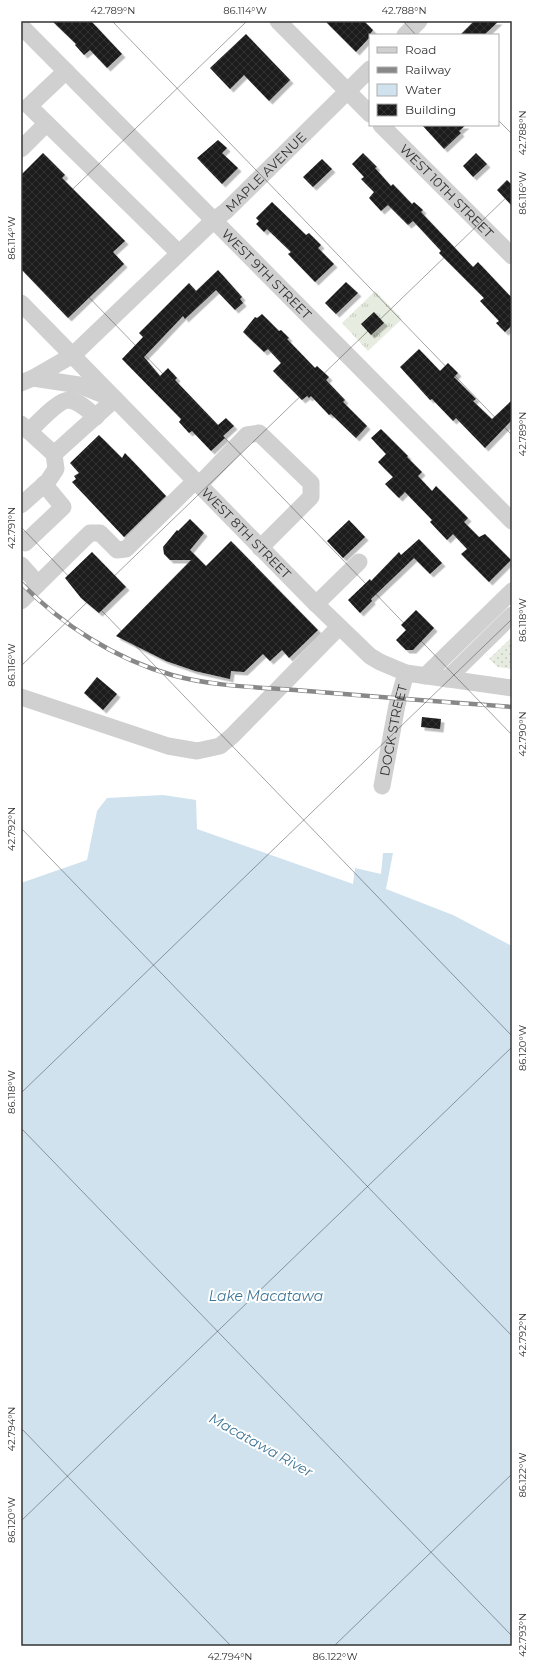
<svg xmlns="http://www.w3.org/2000/svg" width="533" height="1667" font-family="Montserrat,sans-serif">
  <style>
    .grass { fill: url(#grass-dots) }
    .park { fill: url(#park-tufts) }
    .water { fill: #cfe2ee }
    .building { fill: url(#building-cross-hatch); filter: url(#shadow) }
    .lines { fill: none; stroke-linecap: round; stroke-linejoin: round }
    .minor { stroke: #d0d0d0; stroke-width: 17 }
    .rail-casing { stroke: #888; stroke-width: 4.5 }
    .rail { stroke: #fff; stroke-width: 3; stroke-dasharray: 9; stroke-linecap: butt }
    .ticks { fill: none; stroke: #333; stroke-width: 1; stroke-opacity: 0.45 }
    .labels { text-anchor: middle; dominant-baseline: central; stroke-width: 4; stroke-linejoin: round; paint-order: stroke }
    .street-label { font-size: 13px; fill: #333; stroke: #fff }
    .water-label { font-size: 14px; font-style: italic; fill: #3f7597; stroke: #fff }
    .neatline { fill: none; stroke: #333; stroke-width: 1.5 }
    .ticks-label { font-size: 10px; text-anchor: middle; fill: #333 }
  </style>
  <defs>
    <pattern id="grass-dots" width="8" height="8" patternUnits="userSpaceOnUse"><rect width="8" height="8" fill="#e6ecdf"/><path d="M2 2h.1M6 6h.1" fill="none" stroke="#c6cbc0" stroke-width="1.8" stroke-linecap="round"/></pattern>
    <pattern id="park-tufts" width="24" height="20" patternUnits="userSpaceOnUse"><rect width="24" height="20" fill="#e6ecdf"/><path d="M3 7l-1-3M5 7V3M7 7l1-3M15 17l-1-3M17 17v-4M19 17l1-3" fill="none" stroke="#c6cbc0"/></pattern>
    <pattern id="building-cross-hatch" width="8" height="8" patternUnits="userSpaceOnUse"><rect width="8" height="8" fill="#1a1a1a"/><path d="M0 0l8 8M0 8l8-8" fill="none" stroke="#333"/></pattern>
    <filter id="shadow"><feDropShadow dx="3.5" dy="3.5" stdDeviation="0" flood-color="#0004"/></filter>
  </defs>
  <rect width="100%" height="100%" fill="#fff"/>
  <path class="grass" d="M512,637V669L498,667L489,659Z"/>
  <path class="park" d="M375,291L402,319L368,351L342,323Z"/>
  <path class="water" d="M163,795L196,800L197,829L353,884L355,868L381,874L383,853H393L386,889L453,915L512,946V1646H21V883L87,860L97,811L107,798Z"/>
  <path class="building" d="M52,21H91L122,54L107,68L90,50L84,55L75,45L76,44Z
    M325,21H364L373,30L370,34V37L356,52Z
    M474,21H499L484,35H460Z
    M246,34L290,80L269,101L244,75L230,89L210,68Z
    M422,125H466L459,131L461,133L444,149Z
    M218,140L227,148L222,153L238,168L222,184L197,158Z
    M43,153L65,175L62,178L125,241L113,252L124,264L68,318L21,269V175Z
    M363,153L377,167L375,168L391,186L393,184L412,204L414,202L423,210L421,212L473,267L478,262L512,298V325L505,332L496,323L499,321L480,301L484,298L439,253L441,251L413,221L408,225L388,205L381,211L369,198L374,192L361,179L364,177L352,164Z
    M476,153L487,164L473,177L463,166Z
    M322,159L332,169L313,187L303,177Z
    M507,180L512,185V206L497,190Z
    M272,202L306,235L309,233L321,245L318,248L334,264L315,282L288,254L291,252L267,229L264,232L256,224L259,221L256,218Z
    M218,270L242,297L240,299L243,303L235,310L216,290L185,319L183,316L144,357L160,376L168,368L177,378L175,380L218,425L226,418L234,426L223,436L225,438L211,451L192,431L189,433L179,422L181,419L122,359L143,337L139,333L189,283L196,291Z
    M346,282L358,293L336,314L325,303Z
    M374,312L384,323L371,335L361,324Z
    M262,314L279,331L281,330L289,338L287,339L315,368L317,366L329,377L326,380L345,400L343,402L367,426L356,438L331,414L329,415L311,396L309,398L307,396L302,400L273,371L281,363L268,349L264,352L243,332L255,317L257,318Z
    M419,349L440,371L448,363L458,373L454,377L476,399L473,401L492,419L512,400V420L485,448L456,418L453,421L432,399L430,400L400,367Z
    M381,429L408,456L407,457L422,472L418,476L432,491L436,486L468,518L464,522L479,537L485,534L511,560L489,582L461,554L467,549L453,534L447,540L430,522L432,520L405,492L399,498L385,484L393,477L378,462L386,454L371,438Z
    M99,435L122,458L125,453L166,496L124,537L72,482L76,479L74,476L79,473L70,463Z
    M190,519L204,533L190,550L206,566L231,541L318,630L289,658L282,650L270,661L263,654L244,672L231,671L230,679L195,671L166,661L116,636L191,560H170L164,554L163,547L177,530L178,531Z
    M349,520L365,537L343,558L327,541Z
    M419,539L442,563L430,574L414,558L371,599L372,601L360,613L348,600L370,579L371,581L399,552L401,555Z
    M92,552L126,587L99,613L81,598L65,578Z
    M416,610L434,628L413,650H406L396,640L406,630L401,625Z
    M97,677L117,694L103,710L84,693Z
    M422,717L441,719L440,729L421,727Z"/>
  <g class="lines">
    <g class="minor">
      <path d="M278,21L370,114"/>
      <path id="s1" d="M21,26L512,521"/>
      <path d="M405,35L419,21"/>
      <path d="M66,71L29,106L179,253"/>
      <path id="s2" d="M381,125L512,256"/>
      <path d="M21,149L46,124"/>
      <path id="s3" d="M21,303L316,604L370,656L380,662L406,673L512,688"/>
      <path d="M33,378L79,385L109,397"/>
      <path id="s4" d="M21,383L33,378L73,355L214,220L226,211L370,69"/>
      <path d="M21,424L54,454L56,469L48,481L21,505"/>
      <path d="M29,431C37,424 58,400 69,400C79,401 89,411 96,417"/>
      <path d="M54,454L115,399"/>
      <path d="M199,485L247,435L259,433L311,483V497L260,548"/>
      <path d="M21,539L25,543L63,507L44,484"/>
      <path d="M21,565L38,584L90,533H100L117,550L126,549L195,481"/>
      <path d="M21,601L38,584"/>
      <path d="M316,604L359,562"/>
      <path d="M425,676L512,591"/>
      <path d="M447,679L512,615"/>
      <path d="M21,697L168,746L197,751L220,746L232,736L339,627"/>
      <path id="s5" d="M382,786L397,705L406,673"/>
    </g>
    <defs>
      <path id="rail" d="M21,583C62,625 115,659 172,675C211,686 254,687 295,690C367,696 440,702 512,707"/>
    </defs>
    <use href="#rail" class="rail-casing"/>
    <use href="#rail" class="rail"/>
  </g>
  <path class="ticks" d="M112,21L512,435M403,21L416,35M498,120L512,134M21,227L512,735M21,239L247,21M21,527L512,1036M21,666L512,192M21,828L512,1336M21,1093L512,619M21,1128L512,1636M21,1428L231,1646M21,1521L512,1047M334,1646L512,1474"/>
  <g class="labels">
    <g class="street-label">
      <text stroke="none"><textPath href="#s4" startOffset="325">MAPLE AVENUE</textPath></text>
      <text stroke="none"><textPath href="#s2" startOffset="93">WEST 10TH STREET</textPath></text>
      <text stroke="none"><textPath href="#s1" startOffset="349">WEST 9TH STREET</textPath></text>
      <text stroke="none"><textPath href="#s3" startOffset="322">WEST 8TH STREET</textPath></text>
      <text stroke="none"><textPath href="#s5" startOffset="57">DOCK STREET</textPath></text>
    </g>
    <g class="water-label">
      <text x="266" y="1296">Lake Macatawa</text>
      <text transform="translate(261 1445) rotate(29)">Macatawa River</text>
    </g>
  </g>
  <rect width="533" height="1667" fill="none" stroke="#ffffff" stroke-width="44"/>
  <rect x="369" y="34" width="130" height="92" fill="#ffffff" stroke="#adadad"/>
  <rect x="377" y="47" width="20" height="6" fill="#d0d0d0" stroke="#adadad"/>
  <text x="405" y="54" font-size="12" fill="#333333">Road</text>
  <rect x="377" y="67" width="20" height="6" fill="#888888" stroke="#adadad"/>
  <text x="405" y="74" font-size="12" fill="#333333">Railway</text>
  <rect x="377" y="84" width="20" height="12" fill="#cfe2ee" stroke="#adadad"/>
  <text x="405" y="94" font-size="12" fill="#333333">Water</text>
  <rect x="377" y="104" width="20" height="12" fill="url(#building-cross-hatch)" stroke="#adadad"/>
  <text x="405" y="114" font-size="12" fill="#333333">Building</text>
  <rect x="22" y="22" width="489" height="1623" class="neatline"/>
  <g class="ticks-label">
    <text x="113" y="14">42.789°N</text>
    <text x="245" y="14">86.114°W</text>
    <text x="404" y="14">42.788°N</text>
    <text transform="translate(522 133) rotate(-90)" y="4">42.788°N</text>
    <text transform="translate(522 193) rotate(-90)" y="4">86.116°W</text>
    <text transform="translate(11 238) rotate(-90)" y="4">86.114°W</text>
    <text transform="translate(522 434) rotate(-90)" y="4">42.789°N</text>
    <text transform="translate(11 528) rotate(-90)" y="4">42.791°N</text>
    <text transform="translate(522 620) rotate(-90)" y="4">86.118°W</text>
    <text transform="translate(11 665) rotate(-90)" y="4">86.116°W</text>
    <text transform="translate(522 734) rotate(-90)" y="4">42.790°N</text>
    <text transform="translate(11 829) rotate(-90)" y="4">42.792°N</text>
    <text transform="translate(522 1048) rotate(-90)" y="4">86.120°W</text>
    <text transform="translate(11 1092) rotate(-90)" y="4">86.118°W</text>
    <text transform="translate(522 1335) rotate(-90)" y="4">42.792°N</text>
    <text transform="translate(11 1429) rotate(-90)" y="4">42.794°N</text>
    <text transform="translate(522 1475) rotate(-90)" y="4">86.122°W</text>
    <text transform="translate(11 1520) rotate(-90)" y="4">86.120°W</text>
    <text transform="translate(522 1635) rotate(-90)" y="4">42.793°N</text>
    <text x="230" y="1660">42.794°N</text>
    <text x="335" y="1660">86.122°W</text>
  </g>
</svg>
